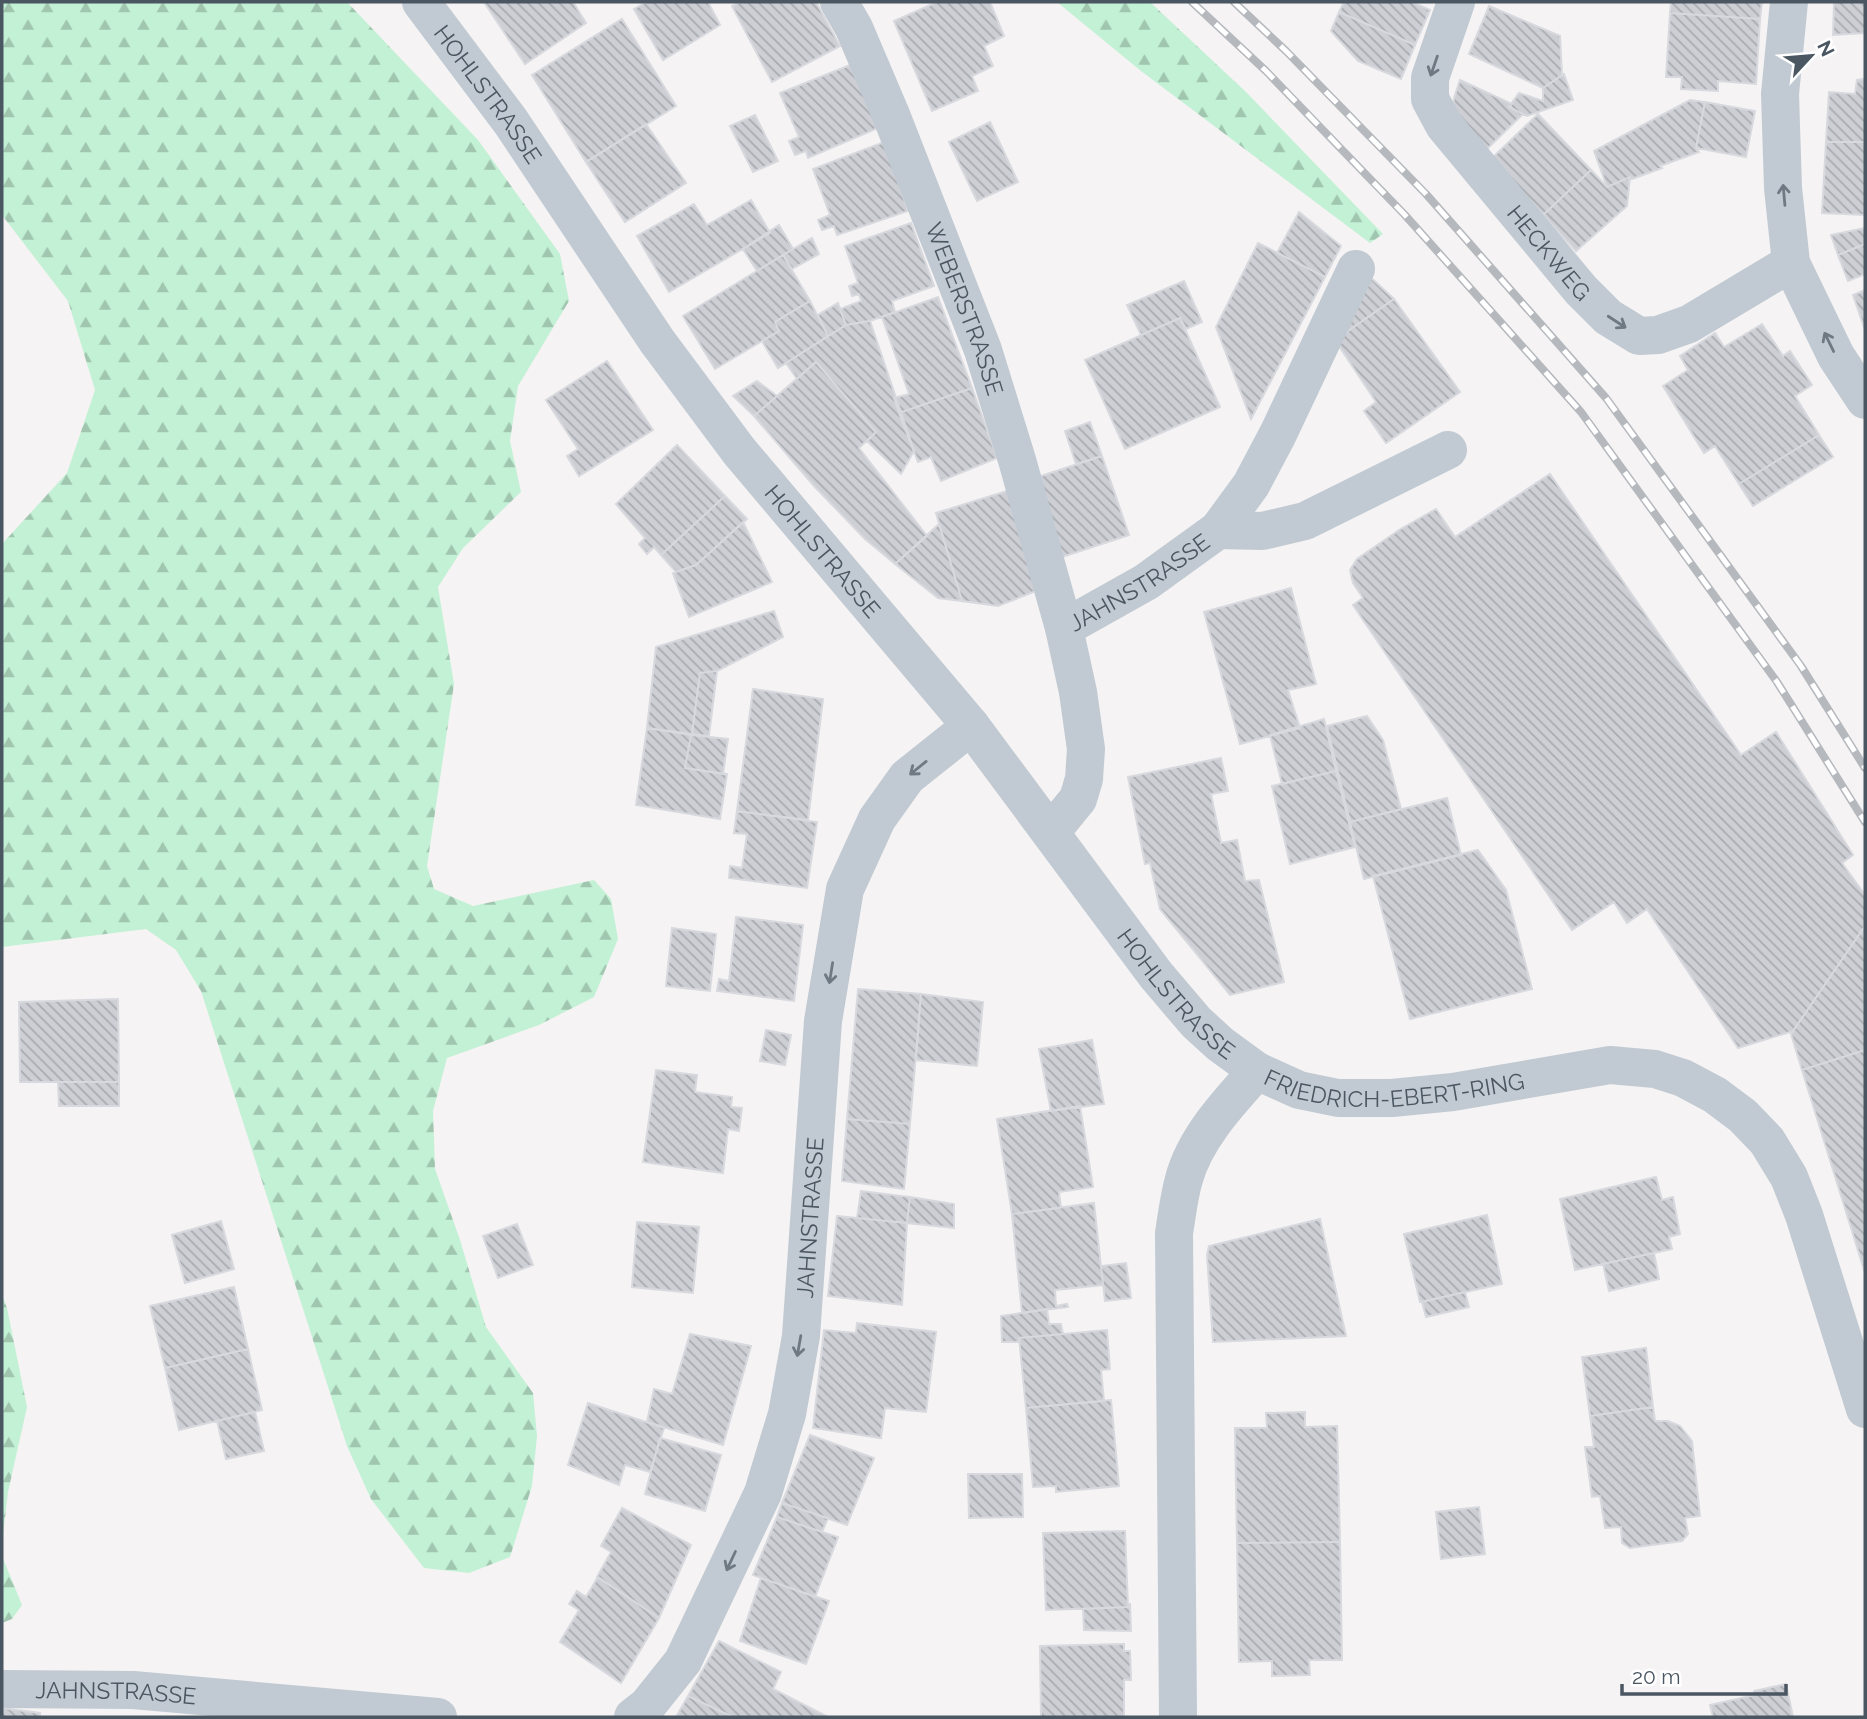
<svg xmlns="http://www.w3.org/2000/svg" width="1867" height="1719" font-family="Raleway,sans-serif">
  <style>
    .forest { fill: url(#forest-firs) }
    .building { fill: url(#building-back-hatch); stroke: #d7d9de; stroke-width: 2 }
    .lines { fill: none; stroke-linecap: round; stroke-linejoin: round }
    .minor { stroke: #c1cad2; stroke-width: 38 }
    .rail-casing { stroke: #b5b8bd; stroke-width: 8 }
    .rail { stroke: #fff; stroke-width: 5; stroke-dasharray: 16; stroke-linecap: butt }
    .oneway { stroke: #6e7983 }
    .labels { text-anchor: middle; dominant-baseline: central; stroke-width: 6; stroke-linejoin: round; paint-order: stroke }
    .street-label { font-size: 23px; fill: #4a5661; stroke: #fff }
  </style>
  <defs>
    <pattern id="forest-firs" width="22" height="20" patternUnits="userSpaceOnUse" patternTransform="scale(1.75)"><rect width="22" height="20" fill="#c3f1d5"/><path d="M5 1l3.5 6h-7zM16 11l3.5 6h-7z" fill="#a0c6b0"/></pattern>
    <pattern id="building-back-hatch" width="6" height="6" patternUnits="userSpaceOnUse" patternTransform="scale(1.75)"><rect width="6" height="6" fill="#cdcfd5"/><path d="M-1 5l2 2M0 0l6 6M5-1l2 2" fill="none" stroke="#a8abb0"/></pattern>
  </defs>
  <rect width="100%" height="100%" fill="#f5f3f3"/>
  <path class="forest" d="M2,2H347L478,140L560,254L569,301L518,386L510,441L521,492L463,548L438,587L454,684L427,866L434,889L473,906L594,880L611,899L618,939L594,997L539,1025L447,1058L433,1111L435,1169L460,1240L486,1327L533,1393L537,1436L532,1486L510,1557L469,1573L424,1568L371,1499L347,1446L201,991L176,950L146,929L2,947V544L67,473L95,390L68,301L2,215Z
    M1057,2H1150L1246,92L1383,234L1370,243L1141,71Z
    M2,1295L7,1308L27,1407L8,1492L2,1544Z
    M2,1556L22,1605L12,1619L2,1623Z"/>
  <path class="building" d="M484,2H573L586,23L525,64Z
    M646,2H708L720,25L663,60L634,9Z
    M740,2H816L840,46L772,82L732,6Z
    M937,2H990L1004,36L984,46L993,66L972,76L978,91L932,111L894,21Z
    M1344,2H1412L1430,10L1415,45L1339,12Z
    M1671,2H1762L1760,19L1670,13Z
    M1834,2H1865V33L1833,35Z
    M1489,6L1560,36L1562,75L1543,88L1469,54Z
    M1339,12L1415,45L1401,79L1358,61L1331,31Z
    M1670,13L1760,19L1756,84L1718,81V91L1681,89L1682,77H1666Z
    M622,19L676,106L586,162L532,75Z
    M850,65L878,128L808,158L806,151L795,155L789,141L799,137L780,93Z
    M1564,74L1573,100L1527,116L1509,107L1519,93L1543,101V88Z
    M1865,79V142H1826L1829,92L1855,94L1857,80Z
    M1460,80L1512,104L1509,107L1523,114L1485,151L1453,107L1454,98Z
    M1690,100L1705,102L1696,148L1699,152L1660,166L1662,168L1629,180L1630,177L1607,187L1594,151Z
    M1705,102L1755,111L1746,157L1696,148Z
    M1538,114L1591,170L1543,215L1492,158Z
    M755,115L778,161L753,172L730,126Z
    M990,122L1018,182L977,201L949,142Z
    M646,124L686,183L625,222L586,162Z
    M884,142L908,211L837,235L834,226L822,230L818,220L830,215L813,169Z
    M1826,142H1865V215L1822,213Z
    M1591,170L1607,187L1630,177L1627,206L1576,251L1543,215Z
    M751,200L770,233L669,292L637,236L694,204L707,225Z
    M1299,212L1341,246L1325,277L1277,253Z
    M911,223L934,286L892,301L895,312L870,321L846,325L840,309L861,301L859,294L852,296L849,286L858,283L845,246Z
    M779,225L793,249L757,271L743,249Z
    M1865,228V244L1838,255L1831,235Z
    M812,238L819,254L792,269L783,255Z
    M1258,243L1325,277L1251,419L1216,327Z
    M1865,244V274L1848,281L1838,255Z
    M783,255L810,301L775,322L779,331L715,369L683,316Z
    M1366,273L1394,299L1338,338Z
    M1184,281L1202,322L1186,329L1180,318L1141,335L1127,305Z
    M1865,290V330L1853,295Z
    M938,297L972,388L899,413L894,398L909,394L882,317Z
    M1394,299L1460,392L1386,443L1364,411L1376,402L1335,340Z
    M810,301L828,336L778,368L762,341L779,331L775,322Z
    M838,303L846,325L828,336L818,315Z
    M1180,318L1220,407L1125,449L1085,360Z
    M870,321L914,451L901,474L867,441L876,432L816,362L797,379L786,363L846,325Z
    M1762,324L1783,356L1790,351L1812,385L1795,396L1819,435L1739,484L1715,446L1704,453L1663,386L1688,370L1680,356L1715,333L1724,347Z
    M607,361L653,430L579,476L567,456L578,449L546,400Z
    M816,362L876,432L859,448L927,536L895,564L865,539L814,486L754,416Z
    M757,381L777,396L754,416L733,396Z
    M972,388L997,458L941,481L931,457L918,462L899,413Z
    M1090,422L1102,456L1076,464L1065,431Z
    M1819,435L1833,457L1753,506L1739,484Z
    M677,445L725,496L661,555L654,547L647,554L639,544L645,538L616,504Z
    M1102,456L1129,535L1062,557L1035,478Z
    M1550,474L1741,755L1776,732L1853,855L1842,863L1865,895V926L1791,1034L1790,1032L1738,1048L1647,909L1627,923L1614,902L1572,930L1353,605L1363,598L1353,583L1350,570L1357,559L1399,530L1436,509L1455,537Z
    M1007,491L1036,591L998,606L962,601L936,513Z
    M725,496L747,519L696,565L676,572L661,555Z
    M743,522L772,582L689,617L673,573L696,565Z
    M939,524L962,601L938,598L895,564Z
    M1291,588L1316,684L1288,690L1300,728L1240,744L1204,612Z
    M774,611L783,637L717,671L700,673L692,734L647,728L656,647Z
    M717,671L709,736L692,734L700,673Z
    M753,689L823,699L808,820L737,811Z
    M1367,716L1383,740L1401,809L1350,822L1327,726Z
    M1324,719L1336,771L1282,784L1270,735Z
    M647,728L691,735L685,768L727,774L720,819L636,805Z
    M691,735L728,739L723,774L685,768Z
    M1221,758L1228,791L1211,794L1221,843L1237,840L1245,881L1259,880L1284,982L1230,995L1160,909L1150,863L1145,864L1128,777Z
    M1336,771L1355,847L1290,864L1272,786Z
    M1447,798L1461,855L1364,879L1350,822Z
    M737,811L817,822L807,888L729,878L730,866L742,868L747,834L734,833Z
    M1478,850L1506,890L1532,989L1410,1019L1373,876Z
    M736,917L803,925L794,1001L717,991L719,979L729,981Z
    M1865,926V1050L1802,1070L1791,1034Z
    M672,928L716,934L710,991L666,986Z
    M858,989L921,994L910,1124L847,1119Z
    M921,994L983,1002L977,1066L916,1060Z
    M118,999L119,1082H20L19,1002Z
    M766,1030L791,1035L785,1065L760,1061Z
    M1092,1040L1104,1104L1051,1111L1039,1049Z
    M1865,1050V1273L1802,1070Z
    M656,1070L697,1075L695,1092L732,1097L731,1107L742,1108L739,1131L728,1129L723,1173L643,1162Z
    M58,1082H119V1106H59Z
    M1080,1106L1093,1187L1059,1192L1061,1208L1012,1214L997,1119Z
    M847,1119L910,1124L904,1189L842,1181Z
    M1656,1177L1662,1200L1673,1197L1680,1234L1669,1237L1672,1249L1575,1270L1560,1199Z
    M861,1191L910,1197L907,1223L857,1218Z
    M910,1197L954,1204V1228L907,1223Z
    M1094,1203L1103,1285L1055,1290L1056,1306L1067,1304L1068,1307L1022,1313L1012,1214Z
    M1487,1215L1502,1284L1420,1302L1404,1234Z
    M837,1216L907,1223L902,1305L828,1296Z
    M1320,1219L1346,1336L1213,1342L1207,1255L1209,1246Z
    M221,1221L234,1269L185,1283L172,1235Z
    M637,1222L699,1227L693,1293L632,1287Z
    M517,1224L533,1265L498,1278L483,1236Z
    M1654,1253L1659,1279L1609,1291L1603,1264Z
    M1126,1263L1131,1298L1105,1301L1101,1266Z
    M234,1287L248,1349L165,1368L150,1306Z
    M1465,1292L1469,1307L1426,1317L1422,1302Z
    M1047,1309L1049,1324H1061L1063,1334L1019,1338V1342H1002L1001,1316Z
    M857,1323L936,1332L926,1412L885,1408L881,1438L813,1428L824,1330L856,1333Z
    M1107,1330L1110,1369L1101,1370L1104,1401L1026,1408L1019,1338Z
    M690,1334L751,1346L723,1445L647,1422L654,1389L672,1394Z
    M1646,1348L1653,1407L1590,1416L1582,1357Z
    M248,1349L262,1410L179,1430L165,1368Z
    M1111,1400L1119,1486L1056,1492V1486L1033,1487L1026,1408Z
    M588,1403L664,1428L650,1472L625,1465L619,1485L568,1465Z
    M1653,1407L1655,1421H1668L1680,1426L1692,1441L1700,1516L1685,1518L1688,1534L1682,1541L1630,1548L1622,1543L1621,1527L1605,1528L1600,1496L1592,1497L1585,1447H1594L1590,1416Z
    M255,1412L264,1451L226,1459L217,1421Z
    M1305,1412V1427L1337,1426L1340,1542L1237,1543L1235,1428H1267L1266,1413Z
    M810,1435L874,1458L847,1525L782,1503Z
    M660,1438L721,1455L705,1511L645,1494Z
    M968,1474H1022L1023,1517L969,1518Z
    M782,1503L828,1518L822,1532L777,1517Z
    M1479,1507L1485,1554L1441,1559L1436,1512Z
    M622,1508L691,1545L659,1618L597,1577L611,1552L601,1546Z
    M777,1517L838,1537L815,1597L753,1575Z
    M1125,1531L1128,1607L1046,1610L1043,1533Z
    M1340,1542L1342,1660H1309L1310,1675L1272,1676V1661L1239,1662L1237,1543Z
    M598,1577L659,1618L621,1683L560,1642L579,1610L569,1604L577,1591L586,1597Z
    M761,1578L829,1601L806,1664L740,1641Z
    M1128,1604H1130L1131,1631L1084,1630L1083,1609L1128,1607Z
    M719,1641L781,1672L773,1689L828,1717H733L688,1696Z
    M1124,1644V1651H1130L1131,1680H1124V1717H1041L1040,1646Z
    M1786,1684L1793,1717H1713L1710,1705L1755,1695L1754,1691Z
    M688,1696L733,1717H676Z
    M2,1708L40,1713V1717H2Z"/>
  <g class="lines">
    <g class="minor">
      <path id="s1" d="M421,2L511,122L657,341L739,451L971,726L1156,975L1196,1022L1220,1044L1257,1071L1299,1090L1338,1098H1392L1453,1092L1610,1065L1655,1069L1683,1078L1715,1095L1743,1116L1767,1141L1789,1177L1804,1215L1865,1409"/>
      <path id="s2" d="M839,2L854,28L891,115L983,350L1017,460L1064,628L1078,692L1086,749L1084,779L1078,799L1051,832"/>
      <path id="s3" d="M1456,2L1430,78V99L1444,125L1581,290L1608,317L1639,336L1658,335L1689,324L1791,263"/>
      <path d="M1789,2L1780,94L1783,188L1791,263L1836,356L1865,400"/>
      <path d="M1218,530L1262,531L1305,521L1448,450"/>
      <path id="s4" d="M1064,628L1146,582L1218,530L1251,485L1278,434L1356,269"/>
      <path id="s5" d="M2,1689L133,1690L438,1717"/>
      <path id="s6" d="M633,1717L647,1706L683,1661L763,1493L787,1414L801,1336L823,1021L845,889L877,819L907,777L971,726"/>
      <path d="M1178,1717L1174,1233C1177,1215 1179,1196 1184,1179C1195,1138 1229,1102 1257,1071"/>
    </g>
    <defs>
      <path id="rail" d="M1192,2L1266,71L1404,214L1581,412L1777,682L1865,822
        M1234,2L1286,51L1426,194L1606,398L1801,666L1865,768"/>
    </defs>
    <use href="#rail" class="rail-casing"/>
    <use href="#rail" class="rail"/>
  </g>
  <defs><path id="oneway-shaft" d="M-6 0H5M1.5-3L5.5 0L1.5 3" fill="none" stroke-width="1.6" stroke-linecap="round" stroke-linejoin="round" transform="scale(1.75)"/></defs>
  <g class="oneway">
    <use href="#oneway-shaft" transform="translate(1434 66) rotate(109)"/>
    <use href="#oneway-shaft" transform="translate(1784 195) rotate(-95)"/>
    <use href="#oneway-shaft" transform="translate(1617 322) rotate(33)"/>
    <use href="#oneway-shaft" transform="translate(1829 342) rotate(-116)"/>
    <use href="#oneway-shaft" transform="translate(918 768) rotate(141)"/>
    <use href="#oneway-shaft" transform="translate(831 973) rotate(99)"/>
    <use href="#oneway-shaft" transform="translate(799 1346) rotate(100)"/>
    <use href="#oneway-shaft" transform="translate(731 1561) rotate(115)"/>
  </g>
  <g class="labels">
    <g class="street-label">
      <text stroke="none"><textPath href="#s1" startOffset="114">HOHLSTRASSE</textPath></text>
      <text stroke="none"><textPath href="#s3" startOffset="296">HECKWEG</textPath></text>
      <text stroke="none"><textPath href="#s2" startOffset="332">WEBERSTRASSE</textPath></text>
      <text stroke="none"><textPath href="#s1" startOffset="681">HOHLSTRASSE</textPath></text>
      <text stroke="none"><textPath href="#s4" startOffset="88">JAHNSTRASSE</textPath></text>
      <text stroke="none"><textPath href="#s1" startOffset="1248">HOHLSTRASSE</textPath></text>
      <text stroke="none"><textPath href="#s1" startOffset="1502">FRIEDRICH-EBERT-RING</textPath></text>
      <text stroke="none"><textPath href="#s6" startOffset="542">JAHNSTRASSE</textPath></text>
      <text stroke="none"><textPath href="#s5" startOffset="114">JAHNSTRASSE</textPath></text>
    </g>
  </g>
  <rect width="1867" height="1719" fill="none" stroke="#4a5661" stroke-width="7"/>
  <g transform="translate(1811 56) rotate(64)" stroke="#ffffff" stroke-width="5" paint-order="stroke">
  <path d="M0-5L12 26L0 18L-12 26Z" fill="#4a5661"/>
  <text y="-10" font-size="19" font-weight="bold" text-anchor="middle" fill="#4a5661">N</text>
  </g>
  <path d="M1622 1684v10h164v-10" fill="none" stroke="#4a5661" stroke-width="3.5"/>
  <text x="1632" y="1684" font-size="21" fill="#4a5661" stroke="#ffffff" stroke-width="5" paint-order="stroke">20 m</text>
</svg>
